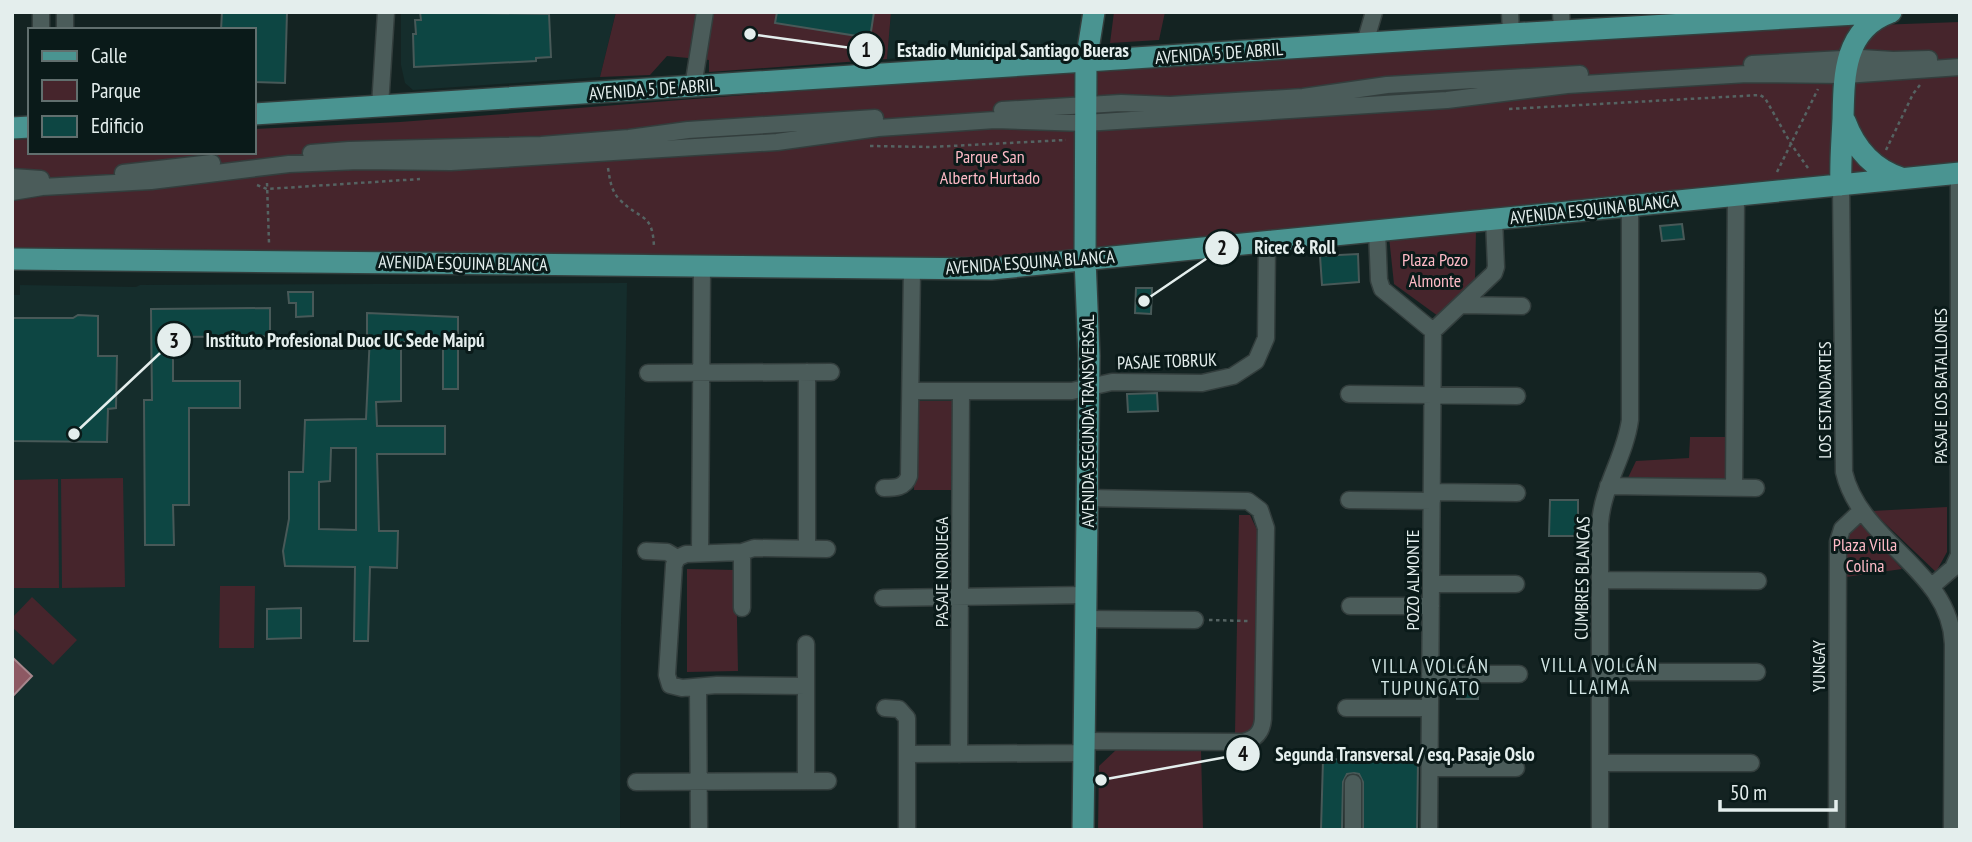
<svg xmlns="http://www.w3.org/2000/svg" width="1972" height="842" font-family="'PT Sans Narrow',sans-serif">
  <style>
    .built { fill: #152d2c }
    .green { fill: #46252c }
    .water { fill: #8d5963; stroke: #a7868c; stroke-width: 2 }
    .building { fill: #0d4643; stroke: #485958; stroke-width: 2; fill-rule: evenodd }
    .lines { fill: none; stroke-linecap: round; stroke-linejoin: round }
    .minor-casing { stroke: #333e3d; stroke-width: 19 }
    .major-casing { stroke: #333e3d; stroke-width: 24 }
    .path { stroke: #556362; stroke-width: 2.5; stroke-dasharray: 3.5 3.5; stroke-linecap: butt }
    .minor { stroke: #4b5c5a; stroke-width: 16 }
    .major { stroke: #4a9491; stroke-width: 21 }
    .labels { text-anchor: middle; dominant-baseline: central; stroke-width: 6; stroke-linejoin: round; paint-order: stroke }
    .street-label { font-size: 18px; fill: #e4eeed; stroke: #0a1a19 }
    .park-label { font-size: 18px; fill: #ffbbc7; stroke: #0a1a19 }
    .neighbourhood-label { font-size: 19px; letter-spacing: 2px; fill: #d4e7e6; stroke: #0a1a19 }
    .leader { fill: none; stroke: #e4eeed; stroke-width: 2.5 }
    .callout-dot { fill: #e4eeed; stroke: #0a1a19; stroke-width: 2.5 }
    .mark-label { font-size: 21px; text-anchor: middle; font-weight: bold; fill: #111 }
    .callout-label { font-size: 19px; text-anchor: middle; font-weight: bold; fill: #e4eeed; stroke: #0a1a19; stroke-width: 6; stroke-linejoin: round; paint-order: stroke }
  </style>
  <rect width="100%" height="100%" fill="#142322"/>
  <path class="built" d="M401,12H616L600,77L413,90L405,83L401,65Z
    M891,12H1084L1079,45L887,59Z
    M627,283L621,625L620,830H12V295H20V285L136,287L140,285Z"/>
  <path class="green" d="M616,12H891L887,59L709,72V60L667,56L650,75L600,77Z
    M1114,12H1165L1159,40L1110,43Z
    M1960,22V163L988,258H717L12,248V140L30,139V152H254V129L400,122L1090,68L1567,36Z
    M1476,230L1475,281L1438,316L1394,284L1389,237Z
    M915,401H955V490H914Z
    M1690,437H1727V482H1626L1636,461L1689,458Z
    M123,478L125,587L62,588L61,479Z
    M58,479L59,588H12V480Z
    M1947,507V552L1936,572L1872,511Z
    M1239,515H1250L1257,530L1256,720L1249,733H1235Z
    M1860,522L1902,569L1846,577L1848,535Z
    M687,569L736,570L738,671L687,672Z
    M220,586H255L254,648H219Z
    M32,597L77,640L53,665L12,627V618Z
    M1117,749L1201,750L1203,830H1098L1099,766Z"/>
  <path class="water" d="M12,657L32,676L12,697Z"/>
  <path class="building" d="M222,12H287L285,83L254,82V30H221Z
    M420,12L549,14L551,57L536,58V61L414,67L413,34H416L415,20H421Z
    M777,12H874L870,38L775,23Z
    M1682,224L1684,239L1662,241L1660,226Z
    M1358,254L1359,282L1322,285L1320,256Z
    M1136,288H1152L1151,314L1135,313Z
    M288,292H313V316L296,317V303H289Z
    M270,308V336L173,337V381H240V408H189V505H173L174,545H145L144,400H152L151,309Z
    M367,313L458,317V389H443V341L401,342V401L376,402L377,426H445V454H377L379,531H398L397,568L370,567L368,641H354L355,567L285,566L283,551L289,519V472H303L305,420L366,419L370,335H367ZM331,448H356V530L319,529V482L330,481Z
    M78,315L98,316V356H117L116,408L108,409L107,442L12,441V318H73Z
    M1157,393L1158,411L1128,412L1127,394Z
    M1550,500H1578V536H1549Z
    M301,608V638L267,639V609Z
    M1457,684H1479L1478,699H1457Z
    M1323,759L1418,761L1417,830H1363V782L1359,774L1354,773L1347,774L1343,782L1342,830H1321Z"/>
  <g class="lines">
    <defs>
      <path id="minor" d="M1510,12L1511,34
        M1561,12L1562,30
        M41,30V12
        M65,30V12
        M1365,43L1374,12
        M1752,64L1861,58L1893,60L1929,59
        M693,87L705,12
        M380,106L386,12
        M1002,110L1121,103L1170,105L1303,97L1387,85L1580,74
        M311,153L349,150L541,145L629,138L688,130L875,118
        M123,173L212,163
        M12,177L41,179
        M1841,185L1844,472C1860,542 1951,570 1953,644L1952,830
        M12,192L42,187L151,181L289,164L359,161L451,162L777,142L878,128L995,120L1085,123L1447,100L1567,85L1747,74L1845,75L1960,67
        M1377,231L1379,280L1382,289L1433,331
        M1461,305L1522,306
        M807,372V549
        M648,373L831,372
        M911,391H1072L1112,382L1202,383L1233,376L1256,361L1266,338L1267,242
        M1349,394L1517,396
        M1608,486L1756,488
        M884,488C895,488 905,488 909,476L912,269
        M1734,488L1736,195
        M1432,492L1517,493
        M1349,500L1432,501
        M646,551L667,552L677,558
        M742,552V608
        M700,553L702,266
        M1600,580L1758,581
        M1431,584H1516
        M1931,587L1953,568L1959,555V173
        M883,598L1086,595
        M1350,606H1431
        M1086,619L1195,620
        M1600,672H1757
        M1430,674H1519
        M806,686L717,685L682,688L670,685L667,675L674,565L677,558L686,554L742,552L754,548L827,549
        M698,688L699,830
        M885,708L899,709L907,718V830
        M1346,708H1430
        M1084,741L1243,742C1256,739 1262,732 1263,719L1266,528L1260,510L1248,501L1087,498
        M907,754L1084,753
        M959,754L961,391
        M1600,763H1751
        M1430,768H1516
        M806,781V644
        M636,782L828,781
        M1353,830V783
        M1429,830L1433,331L1494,273L1496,267L1494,219
        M1600,830V524C1602,487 1625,457 1630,420V206
        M1837,830L1838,542L1842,529L1861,511"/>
      <path id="major" d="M254,114L1511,34L1891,12
        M1845,121C1855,148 1873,169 1901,178
        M12,128L30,127
        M1841,185C1840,163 1842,141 1843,119C1844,78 1843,30 1889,13
        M12,259L991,269L1960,173
        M1083,830L1089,356L1085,259L1086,62L1094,12"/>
    </defs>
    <use href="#minor" class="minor-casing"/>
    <use href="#major" class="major-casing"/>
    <path class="path" d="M1509,109L1760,95L1765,98L1791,144L1808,168
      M870,146L931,147L1066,140
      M1886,150L1913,94L1920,85
      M608,168C610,180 611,191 620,200C641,221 653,212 654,248
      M1777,172L1818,89
      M267,183L269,243
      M257,185L267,189L420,179
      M1209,620L1248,621"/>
    <use href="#minor" class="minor"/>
    <use href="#major" class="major"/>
  </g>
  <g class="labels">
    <g class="street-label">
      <text transform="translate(1219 53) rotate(-4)">AVENIDA 5 DE ABRIL</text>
      <text transform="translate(653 89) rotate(-4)">AVENIDA 5 DE ABRIL</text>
      <text transform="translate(1594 209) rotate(-6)">AVENIDA ESQUINA BLANCA</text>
      <text transform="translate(1030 262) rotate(-4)">AVENIDA ESQUINA BLANCA</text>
      <text transform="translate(463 263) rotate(1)">AVENIDA ESQUINA BLANCA</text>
      <text transform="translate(1167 361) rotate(-2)">PASAJE TOBRUK</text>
      <text transform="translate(1940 386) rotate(-90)">PASAJE LOS BATALLONES</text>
      <text transform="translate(1824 400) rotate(-90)">LOS ESTANDARTES</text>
      <text transform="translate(1087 421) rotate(-90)">AVENIDA SEGUNDA TRANSVERSAL</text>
      <text transform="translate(941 572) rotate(-90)">PASAJE NORUEGA</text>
      <text transform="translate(1582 578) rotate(-89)">CUMBRES BLANCAS</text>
      <text transform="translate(1412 580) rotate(-90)">POZO ALMONTE</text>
      <text transform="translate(1818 666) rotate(-90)">YUNGAY</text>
    </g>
    <g class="park-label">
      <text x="990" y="156">Parque San<tspan x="990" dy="21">Alberto Hurtado</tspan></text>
      <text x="1435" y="259">Plaza Pozo<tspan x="1435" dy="21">Almonte</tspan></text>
      <text x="1865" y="544">Plaza Villa<tspan x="1865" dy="21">Colina</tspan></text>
    </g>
    <g class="neighbourhood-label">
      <text x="1600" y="665">VILLA VOLCÁN<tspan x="1600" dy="22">LLAIMA</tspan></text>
      <text x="1431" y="666">VILLA VOLCÁN<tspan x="1431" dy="22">TUPUNGATO</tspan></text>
    </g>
  </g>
  <path class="leader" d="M750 34L866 50M1144 301L1222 248M74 434L174 340M1101 780L1243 754"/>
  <g class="callout-dot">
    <circle cx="750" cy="34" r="7"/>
    <circle cx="1144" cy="301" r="7"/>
    <circle cx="74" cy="434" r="7"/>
    <circle cx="1101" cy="780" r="7"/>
    <circle cx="866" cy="50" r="18"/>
    <circle cx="1222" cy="248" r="18"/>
    <circle cx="174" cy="340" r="18"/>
    <circle cx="1243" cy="754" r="18"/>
  </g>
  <g class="mark-label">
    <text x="866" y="57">1</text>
    <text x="1222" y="255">2</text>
    <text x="174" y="348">3</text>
    <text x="1243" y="761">4</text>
  </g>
  <g class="callout-label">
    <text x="1013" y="57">Estadio Municipal Santiago Bueras</text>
    <text x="1295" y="254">Ricec &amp; Roll</text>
    <text x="345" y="347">Instituto Profesional Duoc UC Sede Maipú</text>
    <text x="1405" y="761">Segunda Transversal / esq. Pasaje Oslo</text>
  </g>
  <rect width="1972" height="842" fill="none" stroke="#e4eeed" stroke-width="28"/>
  <rect x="28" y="28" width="228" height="126" fill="#0a1a19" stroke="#616f6e" stroke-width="2"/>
  <rect x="42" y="51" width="35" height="10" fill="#4a9491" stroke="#616f6e" stroke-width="2"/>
  <text x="91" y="63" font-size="21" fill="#e4eeed">Calle</text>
  <rect x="42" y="80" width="35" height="21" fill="#46252c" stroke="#616f6e" stroke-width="2"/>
  <text x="91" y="98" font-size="21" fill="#e4eeed">Parque</text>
  <rect x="42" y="116" width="35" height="21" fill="#0d4643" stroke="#616f6e" stroke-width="2"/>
  <text x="91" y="133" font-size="21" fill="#e4eeed">Edificio</text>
  <path d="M1720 800v10h116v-10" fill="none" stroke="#e4eeed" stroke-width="3.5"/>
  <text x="1730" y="800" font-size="21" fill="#e4eeed" stroke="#0a1a19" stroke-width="5" paint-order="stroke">50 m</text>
</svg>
